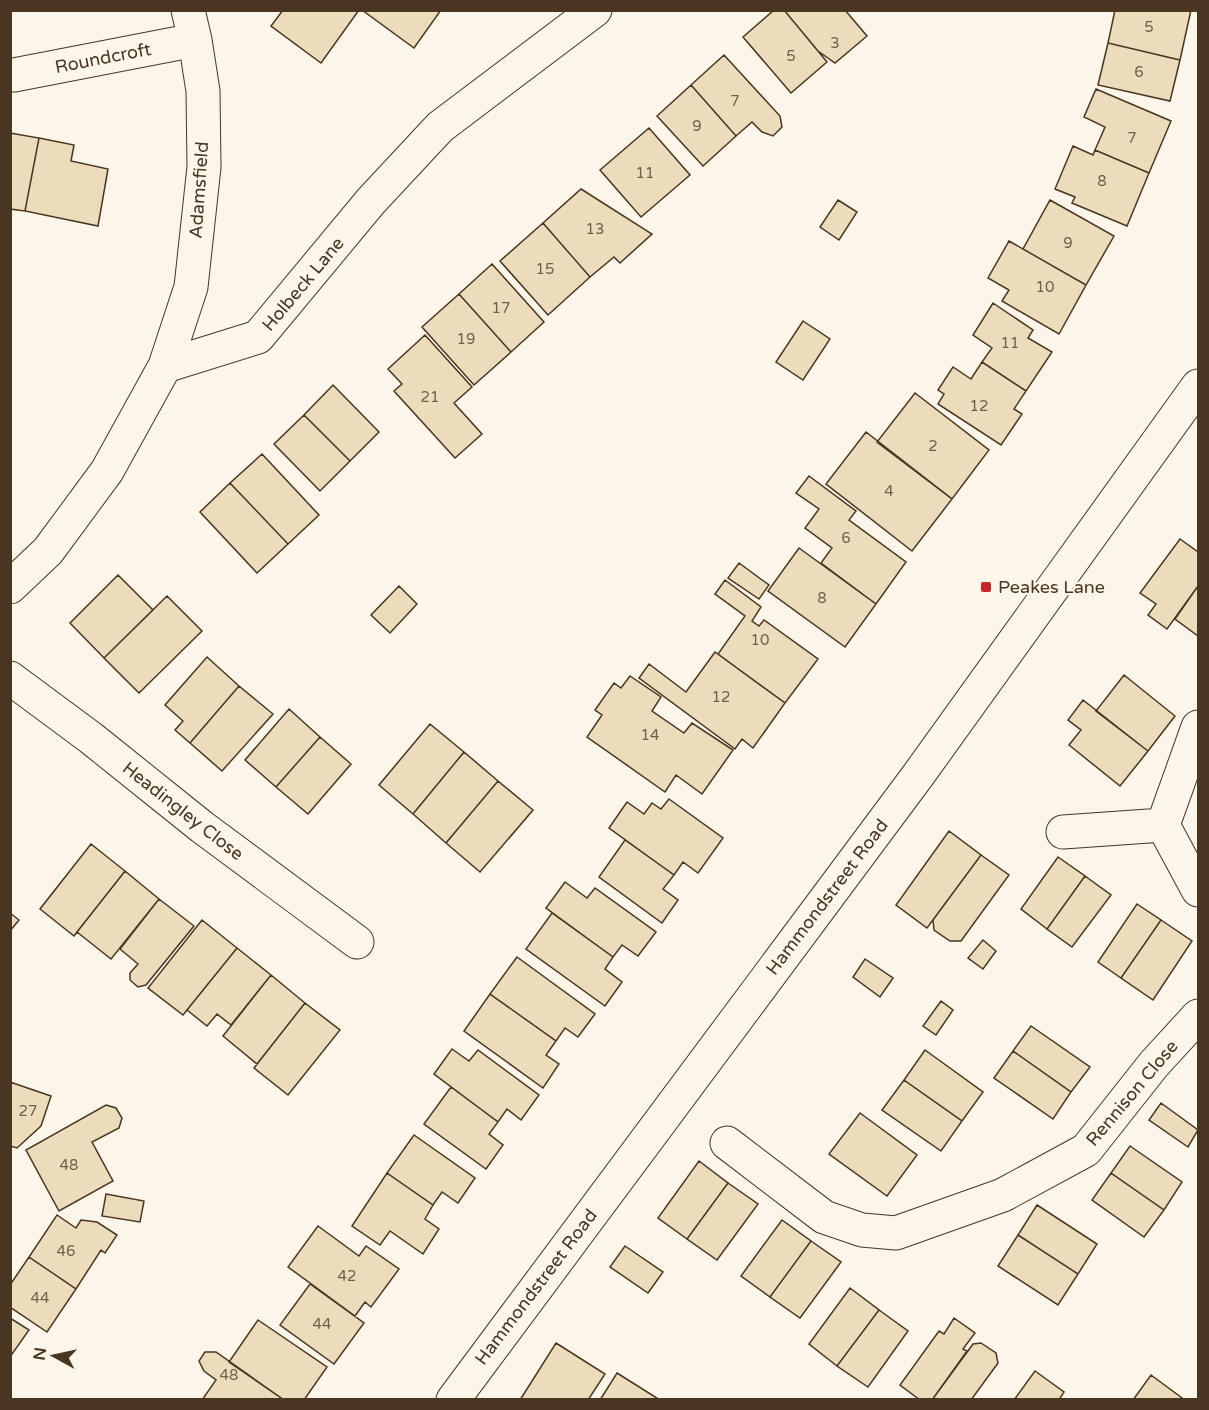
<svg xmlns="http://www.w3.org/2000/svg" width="1209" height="1410" font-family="'Varela Round',sans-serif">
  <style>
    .building { fill: #ecdcbc; stroke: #4a3520; stroke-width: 1.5 }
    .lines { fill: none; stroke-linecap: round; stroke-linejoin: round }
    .minor-casing { stroke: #4a3520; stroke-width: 35 }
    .minor { stroke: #fbf6e9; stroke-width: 33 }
    .poi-dot { fill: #c62828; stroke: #fbf6e9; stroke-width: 2 }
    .labels { text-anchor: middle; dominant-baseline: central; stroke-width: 4.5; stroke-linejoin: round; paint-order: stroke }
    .number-label { font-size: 15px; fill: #725f47 }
    .street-label { font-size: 18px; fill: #4a3520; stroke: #fbf6e9 }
    .poi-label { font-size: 18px; fill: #4a3520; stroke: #fbf6e9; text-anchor: start }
  </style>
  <rect width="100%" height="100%" fill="#fbf6e9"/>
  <path class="building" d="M283,10H359L321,63L271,26Z
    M362,10H441L414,48Z
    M774,10H784L827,62L791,93L743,37Z
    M784,10H845L867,36L835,63L818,51Z
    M1115,10H1191L1180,60L1108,43Z
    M1108,43L1180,60L1170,101L1098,85Z
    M724,55L780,116L782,127L773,136L762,132L752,122L736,136L691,85Z
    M691,85L736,136L703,166L657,116Z
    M1096,89L1171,121L1149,173L1095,150L1105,127L1084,117Z
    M649,128L690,175L641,217L600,170Z
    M10,133L39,138L25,211L10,209Z
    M39,138L74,145L71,161L108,169L98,226L25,211Z
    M1073,146L1093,155L1095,150L1149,173L1127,226L1072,203L1075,197L1055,189Z
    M581,189L652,234L620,263L614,257L590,277L543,223Z
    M838,200L857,212L839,240L820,227Z
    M1050,200L1114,236L1086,285L1023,249Z
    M543,223L590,277L548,315L500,261Z
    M1009,241L1086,285L1059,334L1002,301L1009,290L988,278Z
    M492,264L544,322L511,352L459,294Z
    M459,294L511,352L474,385L422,327Z
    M993,303L1033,330L1028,338L1052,352L1026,391L982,362L992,348L973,335Z
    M803,321L830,339L803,380L776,362Z
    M425,335L472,387L454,403L482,434L455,458L394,391L402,384L388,369Z
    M982,362L1026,391L1014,409L1022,414L1001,445L938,404L944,394L938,390L953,367L971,379Z
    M333,385L379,432L350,461L304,415Z
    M915,393L989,450L952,499L877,442Z
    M304,415L350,461L320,491L274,444Z
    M866,432L952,499L912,551L826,484Z
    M262,454L319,515L288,544L230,483Z
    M809,476L856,511L849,520L906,562L876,604L821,563L832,548L805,528L819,509L796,493Z
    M230,483L288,544L257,573L200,512Z
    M1180,539L1198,552V586L1167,629L1148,615L1156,604L1140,593Z
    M799,548L876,604L845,647L768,591Z
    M739,563L769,585L759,599L728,578Z
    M118,575L153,610L104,658L70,623Z
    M725,580L761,607L752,621L759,626L764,620L818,659L785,703L718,654L745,616L715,594Z
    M399,586L417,604L390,633L371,615Z
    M1198,586V636L1175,619Z
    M167,596L202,631L139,693L104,658Z
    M715,652L785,703L753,748L742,739L735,749L639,678L649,664L686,692Z
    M207,657L239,686L190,743L175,730L183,721L165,705Z
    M1124,675L1175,716L1148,751L1096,711Z
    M630,676L661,697L652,711L684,733L692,723L733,750L702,794L676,775L665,792L587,737L602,715L595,710L614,683L621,688Z
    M239,686L273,714L222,771L190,743Z
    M1083,700L1148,751L1120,786L1069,745L1081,730L1068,720Z
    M289,709L320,737L276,787L245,760Z
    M430,724L464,752L413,814L379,785Z
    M320,737L351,764L308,814L276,787Z
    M464,752L498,781L446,843L413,814Z
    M498,781L533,810L480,872L446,843Z
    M669,799L723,838L698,873L683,862L674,875L609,828L627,802L644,814L652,803L661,809Z
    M949,831L981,855L927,928L896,905Z
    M625,840L674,875L663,889L678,900L662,923L599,877Z
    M91,844L125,871L74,936L40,909Z
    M981,855L1009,875L961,941H950L934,930L933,920Z
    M1058,857L1085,876L1047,929L1021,909Z
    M125,871L159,899L111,959L77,932Z
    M1085,876L1111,895L1072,947L1047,929Z
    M565,882L587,898L595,888L656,932L638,956L622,945L613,957L546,908Z
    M159,899L194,926L146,985L138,987L130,980V973L138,964L120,949Z
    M1137,904L1161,920L1121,978L1098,962Z
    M10,913L19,920L10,931Z
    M552,913L613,957L605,969L622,982L605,1006L526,949Z
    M202,920L237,948L183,1015L148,988Z
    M1161,920L1192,941L1153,1000L1121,978Z
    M983,940L996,951L983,969L968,958Z
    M237,948L271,975L231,1025L217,1014L207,1026L187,1010Z
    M517,957L595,1014L578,1037L565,1028L556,1041L490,994Z
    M865,959L893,978L880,997L853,977Z
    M271,975L305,1003L257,1064L223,1036Z
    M490,994L556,1041L546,1055L559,1064L543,1088L464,1031Z
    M941,1001L953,1010L936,1035L923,1026Z
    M305,1003L340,1030L288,1095L254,1068Z
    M1031,1026L1090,1067L1071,1092L1013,1051Z
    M452,1049L469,1061L478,1050L539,1095L521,1120L507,1109L498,1122L434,1074Z
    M925,1050L983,1092L962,1121L904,1080Z
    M1013,1051L1071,1092L1053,1119L994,1078Z
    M904,1080L962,1121L941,1151L882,1110Z
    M10,1082L51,1096L41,1126L17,1148L10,1146Z
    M451,1087L498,1122L489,1134L503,1145L486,1169L424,1124Z
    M1161,1103L1198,1130L1188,1147L1149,1120Z
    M106,1105L116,1108L122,1118L119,1128L92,1142L113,1181L59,1211L26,1150Z
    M860,1113L917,1155L887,1196L829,1154Z
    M414,1135L475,1178L458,1203L442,1192L433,1205L387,1173Z
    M1130,1146L1182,1182L1164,1210L1111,1173Z
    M699,1161L728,1183L687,1239L658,1218Z
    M387,1173L433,1205L425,1219L439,1229L423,1254L390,1231L380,1245L352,1226Z
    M1111,1173L1164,1210L1144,1237L1092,1200Z
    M728,1183L758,1204L717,1260L687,1239Z
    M106,1194L144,1201L140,1222L102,1216Z
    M1037,1205L1097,1244L1078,1274L1018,1235Z
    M57,1215L76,1228L81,1220L97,1222L117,1235L105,1253L101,1250L76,1289L29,1257Z
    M782,1220L811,1241L770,1297L741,1276Z
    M318,1226L359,1256L366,1246L399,1269L371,1307L365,1302L355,1316L288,1267Z
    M1018,1235L1078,1274L1058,1305L998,1266Z
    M811,1241L841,1262L800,1318L770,1297Z
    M625,1246L663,1272L648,1293L610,1267Z
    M29,1257L76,1289L47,1332L10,1307V1285Z
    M310,1284L364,1323L334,1364L280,1325Z
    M850,1288L879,1310L837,1366L809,1344Z
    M879,1310L908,1331L868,1387L837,1366Z
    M10,1318L29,1330L10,1357Z
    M954,1318L975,1333L963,1349L967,1351L932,1400H920L900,1385L939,1331L944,1334Z
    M258,1320L327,1367L304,1400H284L229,1362Z
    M556,1343L605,1374L588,1400H520Z
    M981,1343L996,1353L998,1363L971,1400H932L973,1344Z
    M205,1352H216L284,1400H202L216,1380L204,1371L199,1361Z
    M1035,1371L1064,1392L1059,1400H1014Z
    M617,1373L660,1400H600Z
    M1151,1375L1182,1398L1181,1400H1133Z"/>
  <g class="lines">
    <defs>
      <path id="minor" d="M10,75H14L195,40
        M165,366L258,337L371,201L440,127L595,10
        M10,587L48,551L107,471L165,366L191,287L204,167L203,91L195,40L188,10
        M10,678L91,738L202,827L357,942
        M1198,727L1163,825L1198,890
        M1063,832L1163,825
        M727,1143L824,1217L862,1230L896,1233L1003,1195L1086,1150L1154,1064L1198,1016
        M453,1400L919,774L1198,386"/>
    </defs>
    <use href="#minor" class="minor-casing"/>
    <use href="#minor" class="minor"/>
  </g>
  <rect class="poi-dot" x="980" y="581" width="12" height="12" rx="3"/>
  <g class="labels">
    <g class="number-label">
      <text x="1149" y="27">5</text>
      <text x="835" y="43">3</text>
      <text x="791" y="56">5</text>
      <text x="1139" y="72">6</text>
      <text x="735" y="101">7</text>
      <text x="697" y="126">9</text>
      <text x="1132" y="138">7</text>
      <text x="645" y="173">11</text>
      <text x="1102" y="181">8</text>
      <text x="595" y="229">13</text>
      <text x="1068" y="243">9</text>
      <text x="545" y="269">15</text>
      <text x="1045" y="287">10</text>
      <text x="501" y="308">17</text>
      <text x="466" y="339">19</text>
      <text x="1010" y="343">11</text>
      <text x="430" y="397">21</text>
      <text x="979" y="406">12</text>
      <text x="933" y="446">2</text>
      <text x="889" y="491">4</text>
      <text x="846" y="538">6</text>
      <text x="822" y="598">8</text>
      <text x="760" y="640">10</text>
      <text x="721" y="697">12</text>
      <text x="650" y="735">14</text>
      <text x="28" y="1111">27</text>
      <text x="69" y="1165">48</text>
      <text x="66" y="1251">46</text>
      <text x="347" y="1276">42</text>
      <text x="40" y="1298">44</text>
      <text x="322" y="1324">44</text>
      <text x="229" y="1375">48</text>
    </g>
    <g class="street-label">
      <text transform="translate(103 58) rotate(-11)">Roundcroft</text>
      <text transform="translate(199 190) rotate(-86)">Adamsfield</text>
      <text transform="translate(303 284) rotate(-50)">Holbeck Lane</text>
      <text transform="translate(183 811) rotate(38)">Headingley Close</text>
      <text transform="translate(827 897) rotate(-53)">Hammondstreet Road</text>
      <text transform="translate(1132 1093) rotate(-50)">Rennison Close</text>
      <text transform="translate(536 1287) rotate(-53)">Hammondstreet Road</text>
    </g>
    <g class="poi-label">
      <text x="998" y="587">Peakes Lane</text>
    </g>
  </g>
  <rect width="1209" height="1410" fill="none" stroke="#4a3520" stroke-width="24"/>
  <g transform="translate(54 1356) rotate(278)" stroke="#fbf6e9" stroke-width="4.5" paint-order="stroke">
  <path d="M0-4.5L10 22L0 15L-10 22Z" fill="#4a3520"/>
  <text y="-9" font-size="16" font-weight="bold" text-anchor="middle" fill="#4a3520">N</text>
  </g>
</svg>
